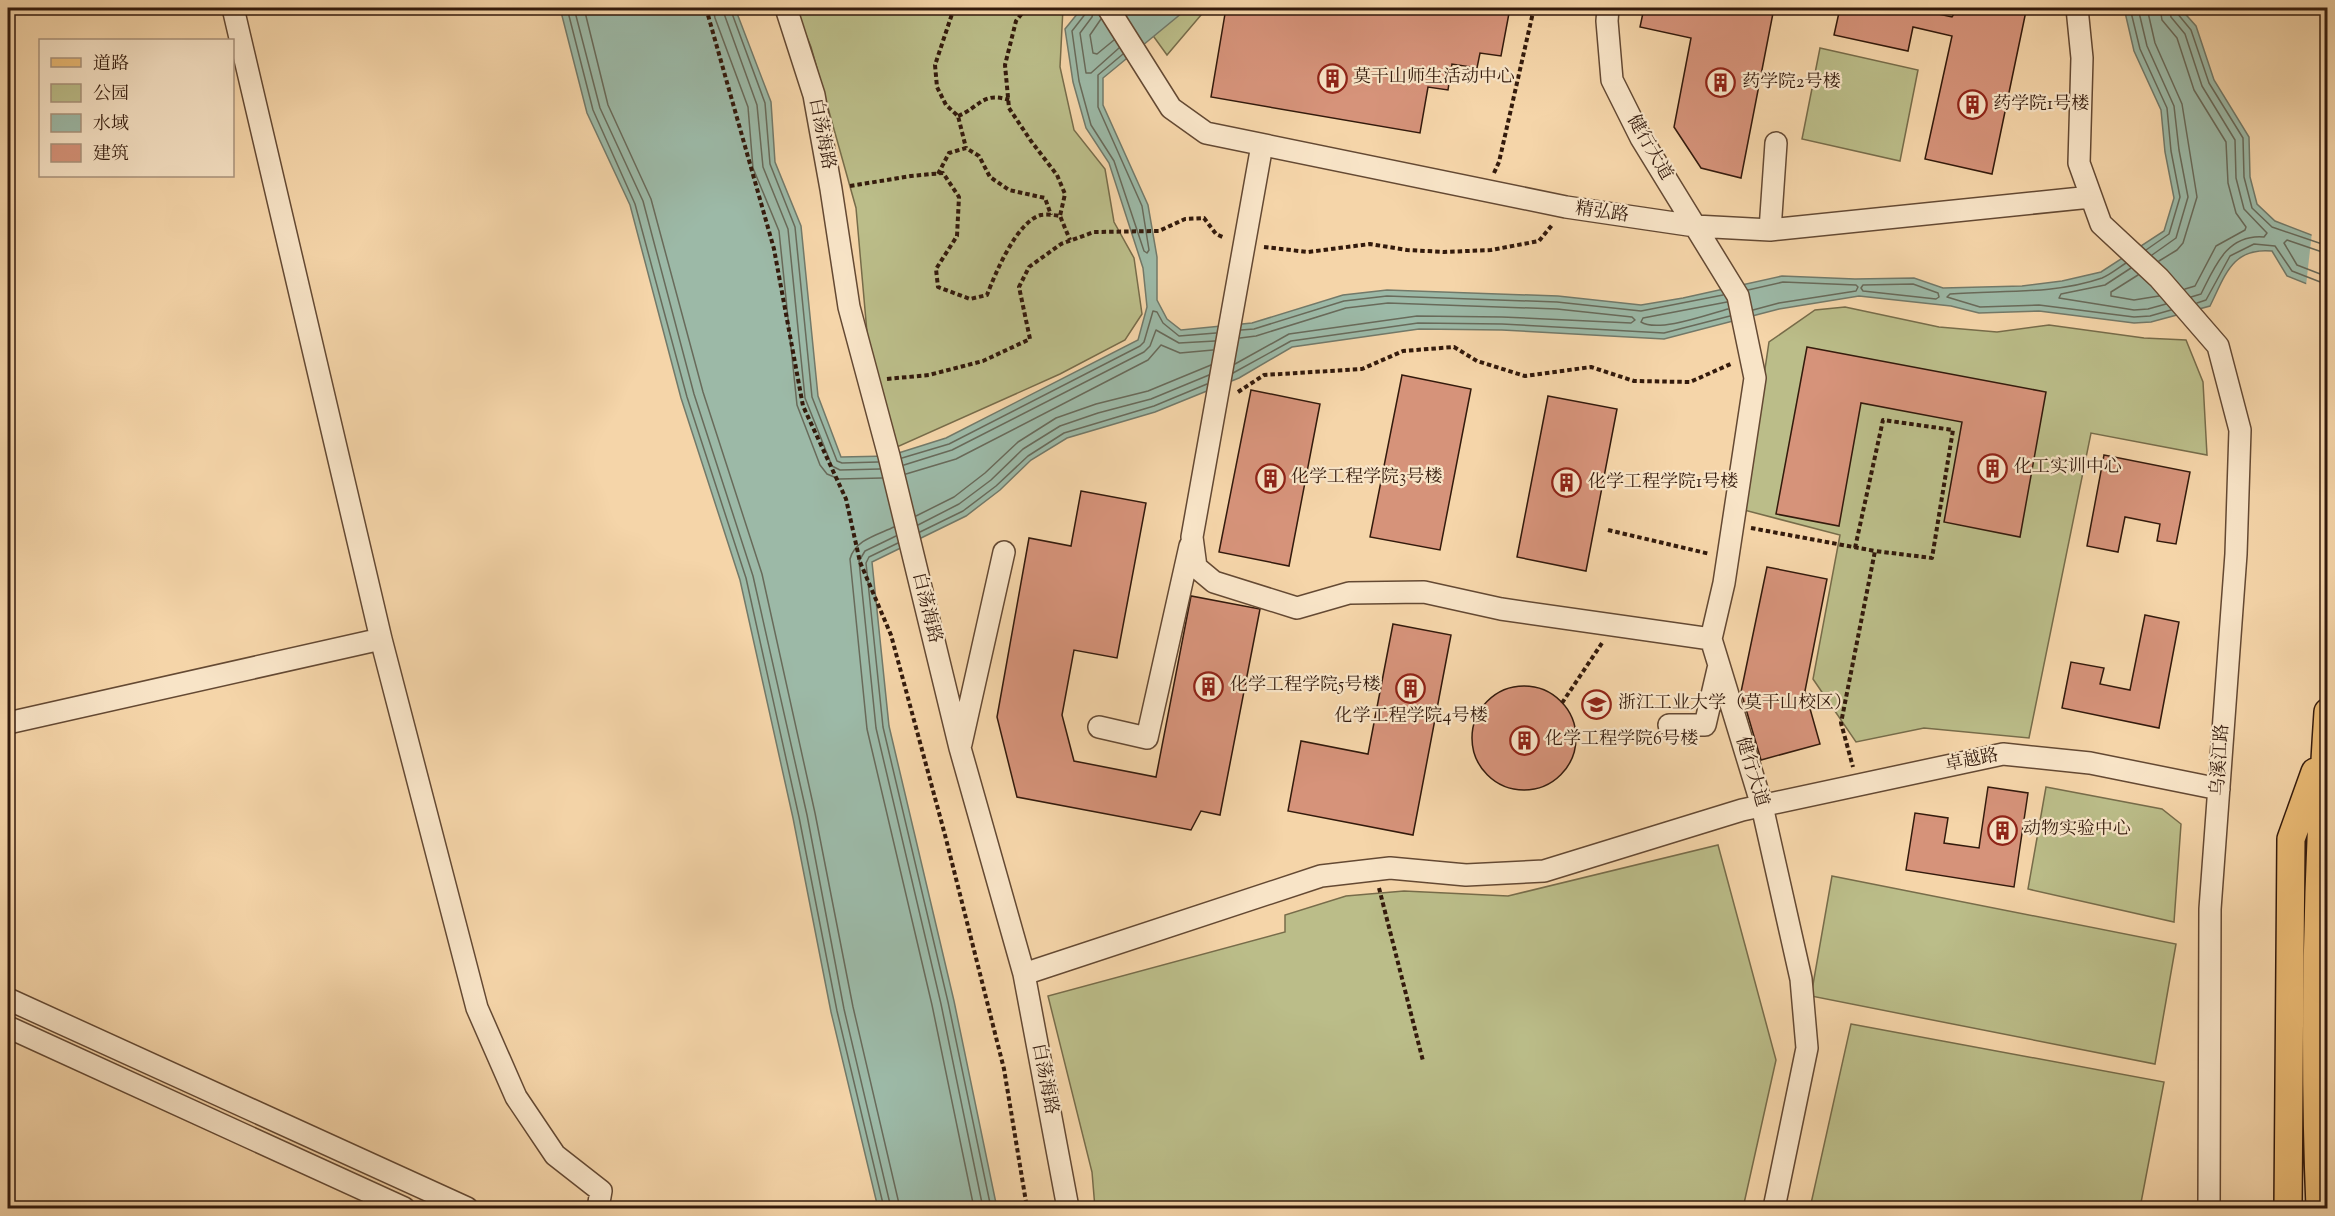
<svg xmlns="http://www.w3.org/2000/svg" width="2335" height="1216" font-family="'Sorts Mill Goudy','Noto Serif SC',serif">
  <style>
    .green { fill: #bbbd89; stroke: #776c4a; stroke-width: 1.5 }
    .water { fill: #9cb9a7; stroke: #727969; stroke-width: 1.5 }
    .pier { fill: #f5d5a9 }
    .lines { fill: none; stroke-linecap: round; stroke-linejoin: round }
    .shore { stroke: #686a5a; stroke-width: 1.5 }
    .building { fill: #d6937a; stroke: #331a0c; stroke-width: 1.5 }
    .minor-casing { stroke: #644933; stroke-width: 24 }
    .major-casing { stroke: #331a0c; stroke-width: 30 }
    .path { stroke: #331a0c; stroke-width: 4; stroke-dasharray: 4.5 3; stroke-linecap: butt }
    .minor { stroke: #f8e4c7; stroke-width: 21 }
    .major { stroke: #eaba74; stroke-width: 27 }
    .labels { text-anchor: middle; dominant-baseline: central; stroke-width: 4.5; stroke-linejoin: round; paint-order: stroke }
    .poi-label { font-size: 18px; fill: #331a0c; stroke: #f8e4c7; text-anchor: start }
    .street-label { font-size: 18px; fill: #331a0c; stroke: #f8e4c7 }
  </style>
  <rect width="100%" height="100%" fill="#f5d5a9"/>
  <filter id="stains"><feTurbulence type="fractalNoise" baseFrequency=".00333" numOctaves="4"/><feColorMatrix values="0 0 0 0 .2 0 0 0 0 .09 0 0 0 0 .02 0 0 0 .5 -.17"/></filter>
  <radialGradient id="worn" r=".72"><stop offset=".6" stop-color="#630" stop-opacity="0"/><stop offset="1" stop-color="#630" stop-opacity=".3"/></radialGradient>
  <path class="green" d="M795,8H1063L1060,67L1074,130L1105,169L1114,222L1134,258L1142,314L1125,340L1060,374L897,447L869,355L856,208L811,47Z
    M1133,8H1207L1167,55Z
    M1820,48L1918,70L1900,161L1802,139Z
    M1845,307L1939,327L1997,332L2049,325L2144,338L2186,340L2203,382L2207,455L2091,433L2029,738L1924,728L1856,742L1813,679L1840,535L1744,510L1769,342L1815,310Z
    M2046,787L2162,809L2181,824L2174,922L2028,889Z
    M1718,845L1776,1060L1743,1208H1095L1092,1172L1048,996L1285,932V915L1346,896L1404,891L1508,896Z
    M1832,876L2176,944L2155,1064L1811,996Z
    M1851,1024L2164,1082L2140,1208H1810Z"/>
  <path class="water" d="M560,8H735L771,102L775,162L801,226L818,396L841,457L889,456L946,438L1138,340L1147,307L1143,268L1109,163L1086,128L1073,82L1065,29L1082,8H1188L1103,78V105L1148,205L1157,257V300L1167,319L1181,330L1252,323L1343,295L1387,290L1558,296L1641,305L1683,298L1782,276L1855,279L1914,278L1943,288L2022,286L2062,281L2101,272L2164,231L2174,198L2165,152L2161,110L2134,51L2124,8H2180L2196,26L2214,80L2249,137L2250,177L2257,204L2275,221L2327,241V292L2287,276L2272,251C2232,247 2225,276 2210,306L2151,322L2134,323L2039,311L1979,313L1951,306L1859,296L1779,309L1664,339L1502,330L1419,329L1292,347L1239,378L1155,412L1067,438L1031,460L1000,490L966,516L872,562L889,726L954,1001L997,1208H878L831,1012L793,818L740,580L681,398L630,205L587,113Z"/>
  <path class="pier" d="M2312,232L2328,238V295L2306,286Z"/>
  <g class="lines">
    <path class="shore" d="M567,8L593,110L635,204L687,397L746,578L799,817L837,1011L884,1208
      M574,8L600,108L643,201L694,394L753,576L807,815L844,1009L891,1208
      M584,8L608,105L651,199L703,392L762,574L815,813L853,1007L900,1208
      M713,8L715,18L748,107L753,168L779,231L797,405L820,465L827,474L839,479L882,478
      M722,8L757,105L763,167L788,229L805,398L832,466L840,470L880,469
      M730,8L765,103L770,164L795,227L812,397L837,461L842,463L878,462
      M1087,8L1086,13L1072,31L1079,81L1091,125L1114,161L1144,251L1147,253L1149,250L1142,206L1098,107V75L1123,54
      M1094,8L1092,17L1080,33L1086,73H1091L1119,48
      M2130,8L2140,49L2167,108L2171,151L2180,197L2169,234L2146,250
      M2138,8L2147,46L2174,106L2179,150L2188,197L2176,238L2152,255
      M2147,8L2155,43L2182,104L2197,197L2183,243L2177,250L2159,261
      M2160,8L2162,20L2177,38L2194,90L2226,142L2228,183L2236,213L2246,227L2245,230L2216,246L2195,286L2185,289
      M2169,8L2171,17L2185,34L2202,86L2235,140L2236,178L2244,209L2267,233L2264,237C2227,234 2215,266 2201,294L2191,297
      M2176,8L2177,13L2191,30L2209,83L2243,138L2244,177L2252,208L2272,227L2328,246
      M1101,19L1090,35L1093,53L1097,54L1114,40
      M2328,254L2287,240L2284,243L2297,265L2328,277
      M2126,263C2118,268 2110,275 2102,278C2053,295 2000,290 1950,294L1947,297L1980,307L2039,305L2134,317L2150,316L2171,310
      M2131,268L2105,285L2061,294L2059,298L2134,310L2148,309L2166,304
      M2138,275L2111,292V296L2134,300L2159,296
      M1913,284L1938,293L1939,297L1936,299L1863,291L1861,288L1863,285Z
      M1748,290L1783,282L1856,285L1858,287L1856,291L1779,303L1753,310
      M1727,302L1643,318L1641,322C1658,333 1709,314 1728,309
      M2197,303L2206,300L2230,256L2254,244L2275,246L2292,271L2328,285
      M1241,330L1254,329L1344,301L1387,296L1557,302L1641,311L1723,295
      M1235,364L1289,334L1417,316L1502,317L1631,323L1635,320L1632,317L1557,309L1388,303L1346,308L1256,336L1240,338
      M1233,373L1291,341L1418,323L1502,324L1664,333L1730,316
      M902,458L949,444L1140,346L1144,342L1153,311L1157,312L1163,323L1179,336L1216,333
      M904,465L952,450L1144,352L1150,346L1156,330L1179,343L1215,341
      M906,474L956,459L1148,360L1161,345L1180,353L1213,350
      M916,516L954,497L985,473L1018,442L1056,418L1096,404L1148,391L1211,365
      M918,525L959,504L991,480L1023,449L1060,426L1098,413L1151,399L1209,375
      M894,527C877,535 855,540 850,559L867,729L932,1005L974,1208
      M920,532L963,511L996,486L1028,456L1064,433L1154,406L1207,384
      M896,536L865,551L859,561L876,728L941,1004L983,1208
      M898,543L869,557L866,563L883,727L948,1002L991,1208"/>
  </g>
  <path class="building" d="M1226,8H1510L1501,56L1480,53L1477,68L1452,64L1448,90L1428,87L1420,133L1211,97Z
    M1644,8H1774L1741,178L1701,168L1674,127L1691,38L1640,27Z
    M1840,8H1919V10L1952,17L1958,8H2009L2026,11L1992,174L1925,159L1952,36L1913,27L1908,51L1834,35Z
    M1807,347L2046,392L2020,537L1944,522L1962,422L1861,403L1839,526L1776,514Z
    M1402,375L1471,389L1440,550L1370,537Z
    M1251,390L1320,404L1289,566L1219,552Z
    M1548,396L1617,409L1586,571L1517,557Z
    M2104,455L2190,472L2176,544L2157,541L2160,524L2125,517L2118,552L2087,546Z
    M1081,491L1146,503L1117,658L1074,650L1062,715L1074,761L1156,777L1191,596L1260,609L1220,815L1201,811L1191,830L1017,797L997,717L1029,538L1071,546Z
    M1767,567L1827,579L1805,691L1820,744L1761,760L1741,692Z
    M2145,615L2179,622L2159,728L2062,708L2071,662L2104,668L2100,684L2130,690Z
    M1393,624L1451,635L1413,835L1288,811L1301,741L1368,754Z
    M1472 738a52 52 0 1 1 104 0a52 52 0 1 1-104 0Z
    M1988,787L2028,793L2014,887L1906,870L1915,813L1948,818L1944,843L1979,848Z"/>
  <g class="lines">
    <defs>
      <path id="minor" d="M233,8L381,639L477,1008L516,1097L555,1155L601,1191L598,1208
        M786,8L814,95L831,189L849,307L889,456L960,748L1024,974L1068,1208
        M1108,8L1171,108L1206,133L1566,207L1695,226L1770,230L2091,197
        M1608,8L1607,21L1612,80L1641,138L1738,296L1755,378L1724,583L1711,639L1762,806L1801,979L1807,1048L1774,1208
        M2077,8L2082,58L2079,163L2101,224L2159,278L2218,346L2240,430L2236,554L2210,909L2209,1208
        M1262,145L1192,537L1196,567L1214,582L1297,608L1349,593L1424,592L1501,609L1711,639
        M1770,230L1776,143
        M8,723L381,639
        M1669,725H1705L1718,669
        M1099,727L1147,738L1190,546
        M961,744L1004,552
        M1024,974L1321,876L1390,868L1466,875L1544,871L1742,810L2003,754L2090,763L2219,789
        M8,999L467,1208
        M8,1027L404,1208"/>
      <path id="major" d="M2288,1208L2291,839L2315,772
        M2320,1208C2313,1043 2317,877 2328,712"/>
    </defs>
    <use href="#minor" class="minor-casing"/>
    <use href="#major" class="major-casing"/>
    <path class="path" d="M706,8L774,249L803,406L846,499L860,562L891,635L945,835L1004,1069L1027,1208
      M954,8L935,65L937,87L946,105L958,116L966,148
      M1026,8L1016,21L1005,65L1009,108L1031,141L1057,175L1065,194L1060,216
      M958,116C979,108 982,91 1009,100
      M1494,173L1499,162L1534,8
      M938,174L949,153L966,148L979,156L990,177L1009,190L1045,198L1051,215
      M850,186L911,176L943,173L959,197L957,236L936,269L938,287L970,299L987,295C995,274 1017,221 1041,215C1046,214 1054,215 1060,216L1070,240
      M1264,247L1308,252L1370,244L1407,250L1444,252L1491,250L1539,241L1552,225
      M887,379L929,375L983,361L1030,339L1019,287L1029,267L1061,244L1094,232L1159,231L1185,219L1204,218L1216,234L1225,238
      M1238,392L1264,375L1362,369L1403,351L1454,347L1477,361L1525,376L1591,367L1634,381L1690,382L1733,363
      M1751,528L1875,551L1841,723L1853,767
      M1608,530L1710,554
      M1855,548L1883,420L1953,430L1932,558L1875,551
      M1562,703L1602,643
      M1379,888L1423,1061"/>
    <use href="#minor" class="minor"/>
    <use href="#major" class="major"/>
  </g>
  <defs>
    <symbol id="building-ring" viewBox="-11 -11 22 22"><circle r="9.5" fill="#f8e4c7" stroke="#8f2418" stroke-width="1.5"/><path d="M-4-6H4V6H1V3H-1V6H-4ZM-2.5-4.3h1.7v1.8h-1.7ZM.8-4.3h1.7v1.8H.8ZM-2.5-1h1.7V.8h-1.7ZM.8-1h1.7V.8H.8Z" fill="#8f2418"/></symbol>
    <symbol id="university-ring" viewBox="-11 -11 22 22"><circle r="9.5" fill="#f8e4c7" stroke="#8f2418" stroke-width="1.5"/><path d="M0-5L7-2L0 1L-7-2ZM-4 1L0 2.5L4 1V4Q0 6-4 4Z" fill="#8f2418"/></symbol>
  </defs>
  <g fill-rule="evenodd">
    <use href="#building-ring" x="1316" y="62" width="33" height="33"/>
    <use href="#building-ring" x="1704" y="66" width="33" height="33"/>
    <use href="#building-ring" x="1956" y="88" width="33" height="33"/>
    <use href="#building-ring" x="1976" y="452" width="33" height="33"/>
    <use href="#building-ring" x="1254" y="462" width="33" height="33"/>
    <use href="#building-ring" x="1550" y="466" width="33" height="33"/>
    <use href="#building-ring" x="1192" y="670" width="33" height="33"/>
    <use href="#building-ring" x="1394" y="672" width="33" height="33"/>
    <use href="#university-ring" x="1580" y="688" width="33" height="33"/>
    <use href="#building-ring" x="1508" y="724" width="33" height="33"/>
    <use href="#building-ring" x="1986" y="814" width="33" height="33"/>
  </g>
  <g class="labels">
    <g class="poi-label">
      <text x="1353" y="78">莫干山师生活动中心</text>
      <text x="1742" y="83">药学院2号楼</text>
      <text x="1993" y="105">药学院1号楼</text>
      <text x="2014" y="468">化工实训中心</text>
      <text x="1291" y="478">化学工程学院3号楼</text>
      <text x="1588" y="483">化学工程学院1号楼</text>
      <text x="1230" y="686">化学工程学院5号楼</text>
      <text x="1618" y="704">浙江工业大学（莫干山校区）</text>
      <text x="1411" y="717" text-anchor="middle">化学工程学院4号楼</text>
      <text x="1545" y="740">化学工程学院6号楼</text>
      <text x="2023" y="830">动物实验中心</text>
    </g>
    <g class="street-label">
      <text transform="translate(821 134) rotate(79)">白荡海路</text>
      <text transform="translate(1649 148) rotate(60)">健行大道</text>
      <text transform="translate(1602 213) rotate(8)">精弘路</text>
      <text transform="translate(926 608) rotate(76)">白荡海路</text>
      <text transform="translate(2221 760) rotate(-86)">乌溪江路</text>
      <text transform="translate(1972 761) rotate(-11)">卓越路</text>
      <text transform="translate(1751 772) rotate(73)">健行大道</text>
      <text transform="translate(1044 1079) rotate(79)">白荡海路</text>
    </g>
  </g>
  <rect width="2335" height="1216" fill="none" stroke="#f5d5a9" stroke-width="30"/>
  <rect x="9" y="9" width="2317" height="1198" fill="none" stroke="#331a0c" stroke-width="3"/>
  <rect x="15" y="15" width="2305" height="1186" fill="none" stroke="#331a0c" stroke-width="1.5"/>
  <rect x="39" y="39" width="195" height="138" fill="#f8e4c7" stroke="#a9937c" stroke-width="1.5"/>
  <rect x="51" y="58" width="30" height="9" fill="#eaba74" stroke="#a9937c" stroke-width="1.5"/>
  <text x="93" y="69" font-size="18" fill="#331a0c">道路</text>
  <rect x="51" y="84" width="30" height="18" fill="#bbbd89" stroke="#a9937c" stroke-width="1.5"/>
  <text x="93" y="99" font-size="18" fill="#331a0c">公园</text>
  <rect x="51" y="114" width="30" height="18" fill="#9cb9a7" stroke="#a9937c" stroke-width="1.5"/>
  <text x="93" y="129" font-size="18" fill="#331a0c">水域</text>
  <rect x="51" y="144" width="30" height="18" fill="#d6937a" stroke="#a9937c" stroke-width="1.5"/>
  <text x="93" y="159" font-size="18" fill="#331a0c">建筑</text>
  <rect width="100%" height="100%" filter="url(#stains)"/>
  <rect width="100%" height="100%" fill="url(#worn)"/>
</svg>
